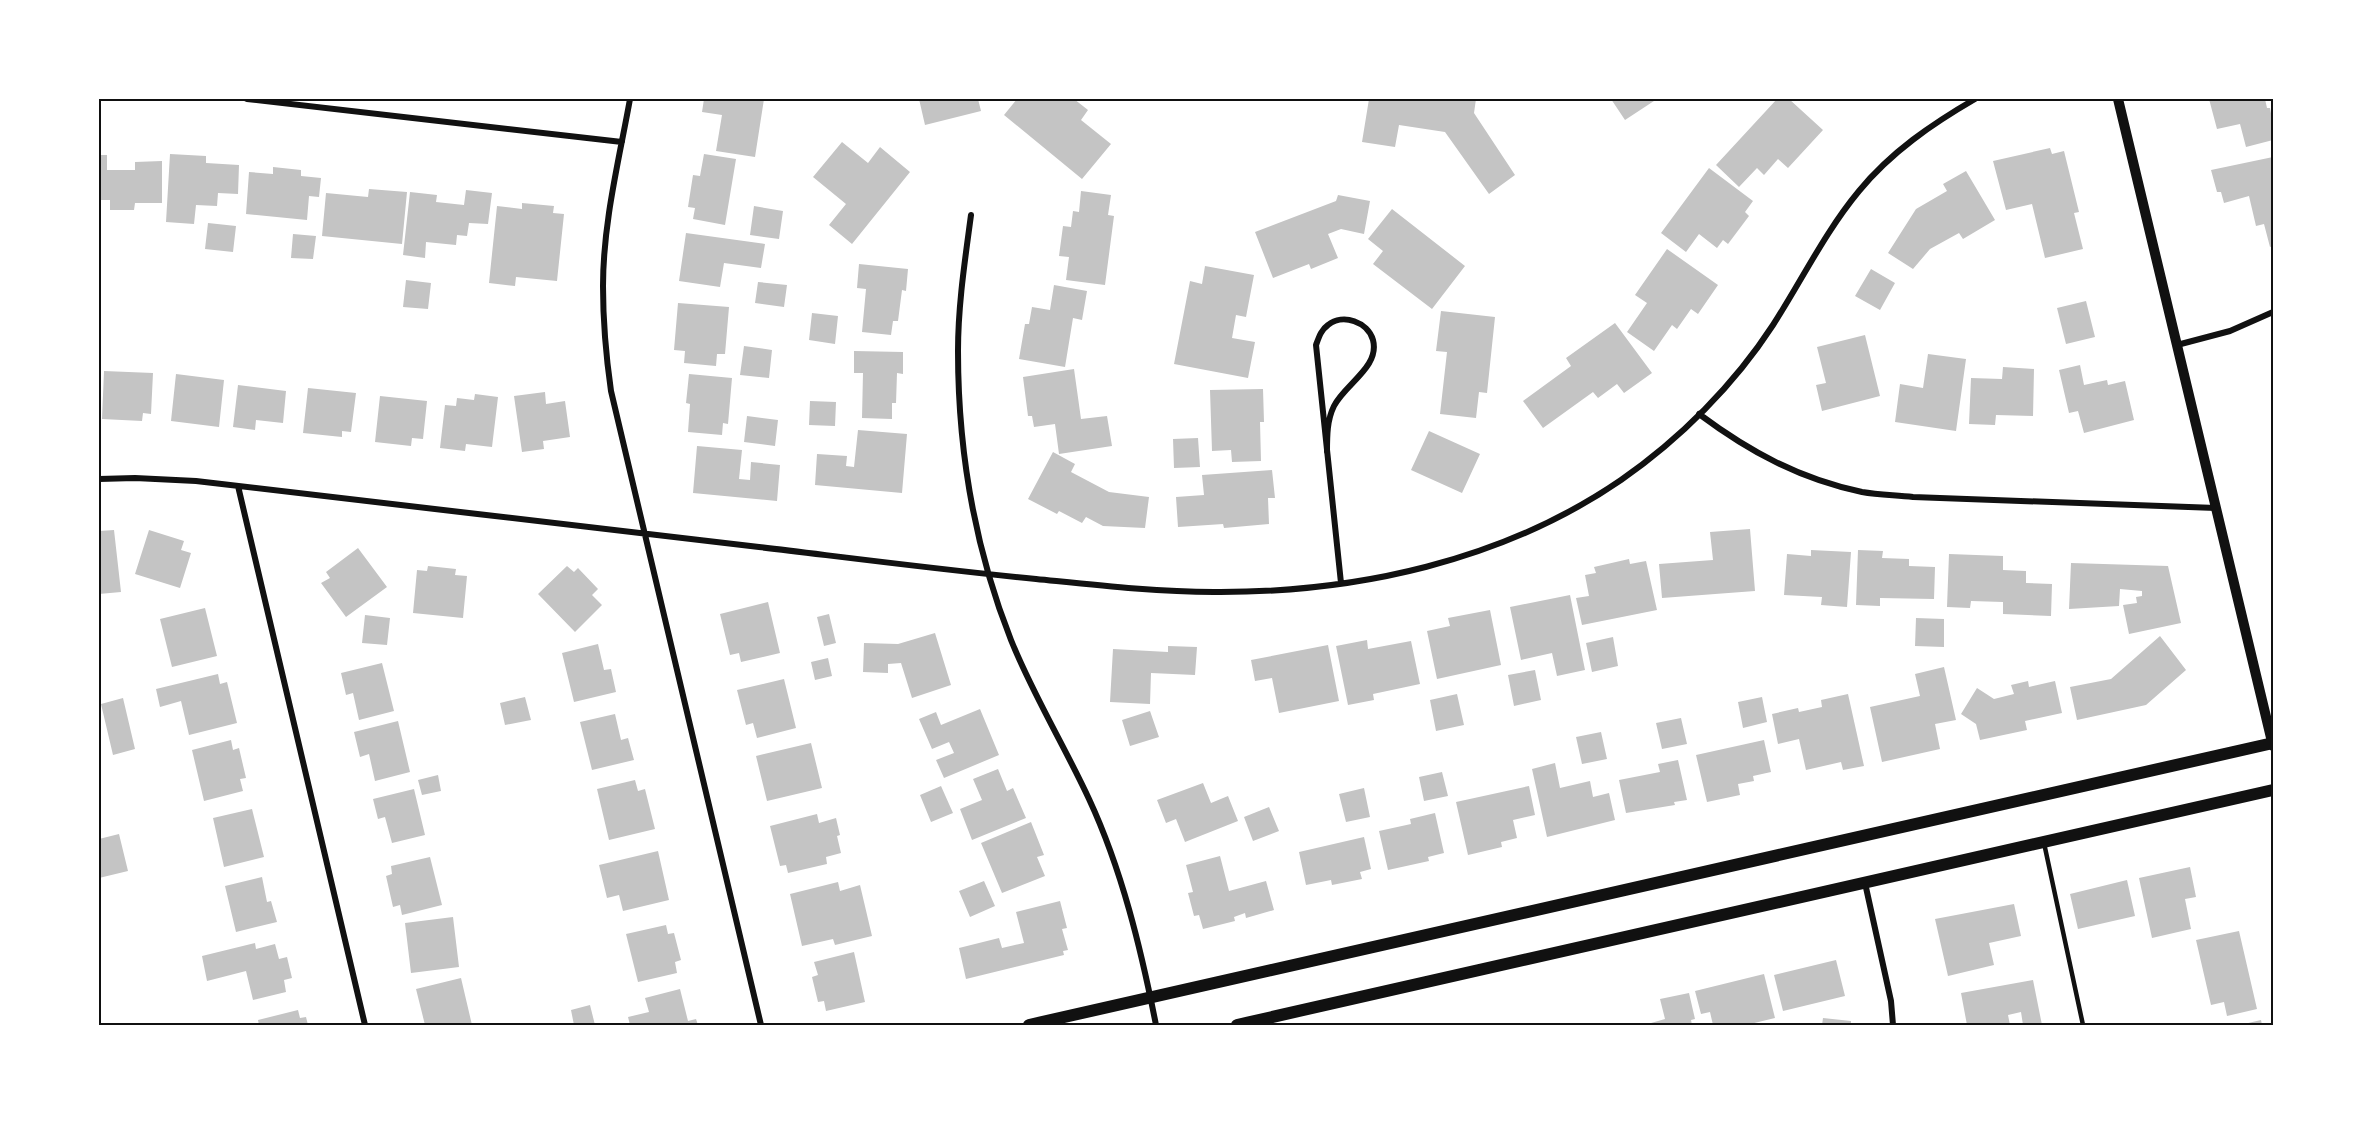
<svg xmlns="http://www.w3.org/2000/svg" width="2372" height="1124" font-family="'Sofia Sans Condensed',sans-serif">
  <style>
    .building { fill: #c4c4c4 }
    .lines { fill: none; stroke-linecap: round; stroke-linejoin: round }
    .service { stroke: #111; stroke-width: 4.5 }
    .minor { stroke: #111; stroke-width: 6 }
    .tertiary { stroke: #111; stroke-width: 10 }
    .secondary { stroke: #111; stroke-width: 12 }
    .neatline { fill: none; stroke: #111; stroke-width: 2 }
  </style>
  <rect width="100%" height="100%" fill="#fff"/>
  <path class="building" d="M704,99H764L755,157L716,151L722,115L702,112Z
    M919,99H978L981,111L925,125Z
    M1017,99H1074L1088,110L1081,120L1111,144L1082,179L1004,115Z
    M1369,99H1476L1474,113L1515,175L1489,194L1445,132L1399,125L1395,147L1362,142Z
    M1611,99H1657L1625,120Z
    M1777,99H1789L1823,130L1788,168L1778,159L1764,175L1757,168L1739,187L1716,165Z
    M2209,99H2265L2267,108H2270L2273,124V140L2246,147L2240,124L2217,129Z
    M842,142L868,163L880,147L910,172L852,244L829,225L846,204L813,177Z
    M2050,148L2052,154L2064,151L2079,212L2074,213L2083,249L2045,258L2032,204L2006,210L1993,161Z
    M170,154L206,156V163L239,165L238,194L218,193L217,206L196,205L194,224L166,222Z
    M704,154L736,159L725,225L693,219L695,208L688,207L693,175L700,176Z
    M99,155H107V170H135V162L162,161V203H135L134,210H110V200H99Z
    M2273,157V246L2270,247L2264,224L2256,226L2249,196L2224,203L2221,192H2217L2211,170Z
    M273,167L301,170V176L321,178L319,197L309,196L307,220L246,214L249,172L273,174Z
    M1709,168L1753,201L1745,212L1749,216L1728,244L1723,240L1717,248L1699,234L1686,252L1661,233Z
    M1966,171L1995,220L1963,239L1959,233L1930,249L1913,269L1888,253L1916,209L1947,191L1943,184Z
    M369,189L407,192L402,244L322,236L326,193L368,197Z
    M466,190L492,193L488,224L469,223L467,236L457,235L456,245L426,242L425,258L403,255L410,192L437,195L436,202L464,205Z
    M1081,191L1111,195L1108,215L1114,216L1105,285L1066,280L1069,257L1059,256L1063,226L1071,227L1073,211L1079,212Z
    M1338,195L1370,201L1364,234L1341,229L1328,234L1338,258L1311,269L1309,264L1273,278L1255,232L1336,201Z
    M522,203L554,206L553,213L564,214L557,281L516,277L515,286L489,283L497,206L522,209Z
    M754,206L783,211L779,239L750,235Z
    M1392,209L1465,266L1432,309L1373,264L1383,251L1368,239Z
    M208,223L236,226L233,252L205,249Z
    M686,233L765,244L761,268L724,263L720,287L679,281Z
    M293,234L316,236L313,259L291,258Z
    M1667,249L1718,285L1698,314L1691,309L1677,329L1672,325L1654,351L1627,332L1647,303L1635,295Z
    M859,264L908,269L906,291L902,290L898,321H893L891,335L862,332L866,289L857,288Z
    M1205,266L1254,275L1246,317L1236,315L1232,338L1255,342L1248,378L1174,364L1190,281L1202,284Z
    M1871,269L1895,283L1880,310L1855,296Z
    M406,280L431,283L428,309L403,307Z
    M758,282L787,285L784,307L755,303Z
    M1054,285L1087,291L1082,320L1073,318L1065,367L1019,359L1025,324H1029L1032,307L1050,310Z
    M2086,301L2095,337L2066,344L2057,308Z
    M678,303L729,307L725,354H717L716,366L684,363L685,351L674,350Z
    M1441,311L1495,317L1487,393L1479,392L1476,418L1440,414L1447,352L1436,351Z
    M812,313L838,316L835,344L809,340Z
    M1615,323L1652,373L1624,393L1617,384L1598,398L1593,392L1543,428L1523,401L1571,366L1566,358Z
    M1865,335L1880,396L1822,411L1816,385L1826,383L1817,347Z
    M744,346L772,350L769,378L740,375Z
    M854,351L903,352V374L897,373L896,403H892V419L862,418L863,373H854Z
    M1928,354L1966,359L1956,431L1895,422L1900,384L1923,388Z
    M2080,365L2084,385L2107,380L2108,385L2125,381L2134,420L2084,433L2078,411L2069,413L2059,370Z
    M2003,367L2034,369L2033,416L1996,415L1995,425L1969,424L1971,378L2002,379Z
    M1074,369L1081,419L1107,416L1112,446L1059,454L1055,424L1034,427L1032,416H1028L1023,377Z
    M104,371L153,373L151,414L143,413L142,421L102,419Z
    M176,374L224,380L219,427L171,421Z
    M689,374L732,378L728,424L723,423L722,435L688,432L690,404L686,403Z
    M238,385L286,391L283,423L256,420L255,430L233,427Z
    M308,388L356,393L351,432L342,431V437L303,433Z
    M1263,389L1264,422H1260L1261,461L1232,462L1231,450L1212,451L1210,390Z
    M545,392L546,404L565,401L570,437L543,441L544,449L522,452L514,396Z
    M475,394L498,397L492,447L466,444L465,451L440,448L445,405L456,406L457,398L474,400Z
    M380,396L427,401L423,439L412,438L411,446L375,442Z
    M810,401L836,402L835,426L809,425Z
    M747,416L778,420L775,446L744,442Z
    M858,430L907,434L902,493L815,485L817,454L847,456L846,466L854,467Z
    M1429,431L1480,454L1462,493L1411,470Z
    M1198,438L1200,467L1174,468L1173,439Z
    M697,446L742,450L739,479L750,480L751,462L780,465L777,501L693,493Z
    M1053,452L1075,464L1071,472L1109,492L1149,497L1145,528L1103,526L1086,517L1082,523L1059,511L1057,514L1028,499Z
    M1272,470L1275,498H1268L1269,524L1224,528L1223,524L1178,527L1176,497L1204,495L1202,475Z
    M1750,529L1755,591L1662,598L1659,564L1713,560L1710,532Z
    M114,530L121,592L99,594V531Z
    M149,530L184,541L181,550L191,553L180,588L135,574Z
    M358,548L387,587L346,617L321,583L330,578L326,572Z
    M1811,550L1851,552L1847,607L1821,605L1822,597L1784,595L1787,554L1811,556Z
    M1858,550L1883,551L1882,558L1909,559V566L1935,567L1934,599L1880,598V606L1856,605Z
    M1949,554L2003,556V570L2026,571V583L2052,584L2051,616L2003,614V602L1971,601L1970,608L1947,607Z
    M1629,559L1630,564L1646,561L1657,610L1582,625L1576,598L1589,596L1585,575L1596,573L1594,567Z
    M2071,563L2168,566L2181,623L2129,634L2123,605L2137,603L2136,597L2142,596V591L2120,589L2119,606L2069,609Z
    M428,566L456,569L455,575L467,576L463,618L413,613L417,570L427,571Z
    M567,566L574,572L578,568L598,589L592,595L602,605L575,632L538,594Z
    M1570,595L1585,670L1557,676L1552,653L1521,660L1510,607Z
    M768,602L780,653L741,662L739,653L730,655L720,614Z
    M205,608L217,656L172,667L160,619Z
    M1490,610L1501,665L1437,679L1427,631L1450,626L1448,618Z
    M829,614L836,643L824,646L817,617Z
    M365,615L390,618L387,645L362,643Z
    M1916,618L1944,619V647L1915,646Z
    M935,633L951,685L912,698L901,663L888,664V673L863,672L864,643L898,644Z
    M2160,636L2186,670L2146,705L2077,720L2070,687L2111,679Z
    M1613,637L1618,666L1592,672L1586,643Z
    M1367,640L1368,649L1411,641L1420,684L1373,694L1374,700L1348,705L1336,646Z
    M598,644L604,670L611,669L616,692L574,702L562,653Z
    M1328,645L1339,701L1279,713L1272,678L1255,681L1251,660Z
    M1168,646L1197,647L1195,675L1151,673L1150,704L1110,702L1113,649L1168,652Z
    M828,658L832,676L815,680L811,662Z
    M382,663L394,711L359,720L353,693L346,695L341,673Z
    M1944,667L1956,720L1935,724L1940,749L1882,762L1870,707L1920,696L1915,674Z
    M1535,670L1541,700L1514,706L1508,675Z
    M218,674L220,684L227,682L237,723L189,735L181,701L160,707L156,689Z
    M784,679L796,728L757,738L753,723L746,725L737,690Z
    M2028,681L2029,687L2055,681L2062,713L2025,721L2027,730L1980,740L1976,724L1961,714L1977,688L1994,699L2014,694L2011,685Z
    M1457,694L1464,725L1436,731L1430,700Z
    M1848,694L1864,766L1843,770L1841,762L1806,770L1799,739L1778,744L1772,714L1798,708L1799,712L1822,707L1821,700Z
    M525,697L531,720L505,725L500,703Z
    M1762,697L1767,722L1743,728L1738,702Z
    M123,698L135,749L113,755L101,704Z
    M980,709L999,755L944,778L936,760L954,753L949,742L932,749L919,719L936,712L941,725Z
    M1150,711L1159,737L1130,746L1122,720Z
    M615,714L621,740L628,738L634,760L592,770L580,722Z
    M1681,718L1687,744L1662,749L1656,723Z
    M398,721L410,772L375,781L369,754L360,757L354,732Z
    M1601,732L1607,759L1582,764L1576,737Z
    M231,740L233,750L239,748L246,778L240,779L243,791L204,801L192,750Z
    M1764,740L1771,772L1753,776L1754,781L1738,784L1740,795L1707,802L1696,755Z
    M811,743L822,788L767,801L756,756Z
    M1678,760L1687,800L1674,802L1675,805L1626,813L1619,780L1660,772L1658,764Z
    M1555,763L1560,788L1590,781L1593,797L1609,793L1615,820L1547,837L1532,769Z
    M998,769L1007,791L1013,788L1026,818L972,840L960,809L982,800L973,779Z
    M1442,772L1448,796L1424,801L1419,777Z
    M438,775L441,791L422,795L418,780Z
    M635,780L638,791L645,789L655,829L609,840L597,789Z
    M1203,783L1211,803L1228,796L1238,821L1185,842L1176,819L1166,823L1157,800Z
    M941,786L953,813L931,822L920,795Z
    M1529,786L1535,815L1513,820L1517,838L1501,842L1502,847L1468,855L1456,802Z
    M1364,788L1370,817L1346,822L1339,794Z
    M414,789L425,835L392,843L385,817L378,819L373,799Z
    M1269,807L1279,831L1253,841L1244,817Z
    M252,809L264,857L224,867L213,818Z
    M1435,813L1444,853L1428,857L1429,861L1388,870L1379,831L1411,824L1410,819Z
    M817,814L819,823L836,818L840,835L837,836L841,853L826,857L827,864L788,873L786,865L780,866L770,826Z
    M1031,822L1044,855L1037,857L1045,876L1002,893L981,843Z
    M119,834L128,871L99,878V839Z
    M1364,837L1371,869L1360,872L1362,879L1332,885L1331,880L1306,885L1299,852Z
    M658,851L669,900L623,911L619,895L607,898L599,865Z
    M1220,856L1229,891L1266,881L1274,910L1246,918L1245,913L1234,917L1235,921L1203,929L1199,915L1194,916L1188,893L1193,892L1186,865Z
    M430,857L442,905L402,915L400,905L393,907L386,876L392,874L391,866Z
    M2190,867L2196,897L2185,899L2191,929L2152,938L2139,878Z
    M262,877L267,902L271,901L277,922L236,932L225,886Z
    M2127,880L2135,916L2078,929L2070,894Z
    M984,881L995,906L970,917L959,891Z
    M838,882L840,891L860,885L872,936L835,945L833,939L802,946L790,894Z
    M1060,901L1067,928L1062,929L1068,950L1063,951L1064,955L966,979L959,948L999,938L1002,948L1024,943L1016,912Z
    M2014,904L2021,936L1989,943L1994,965L1948,976L1935,919Z
    M453,917L459,967L411,973L405,923Z
    M666,925L668,934L674,933L681,960L675,962L677,973L638,982L626,934Z
    M2239,931L2257,1009L2227,1016L2224,1002L2211,1005L2196,940Z
    M255,943L256,949L275,944L279,959L287,957L292,978L284,980L286,992L253,1000L246,971L207,981L202,956Z
    M854,952L865,1002L826,1011L824,1001L818,1002L812,977L818,975L814,962Z
    M1836,960L1845,996L1783,1011L1774,975Z
    M1764,974L1775,1018L1746,1025H1713L1710,1012L1701,1014L1695,991Z
    M461,978L472,1025H425L416,989Z
    M2033,980L2042,1025H2023L2021,1012L2008,1015L2010,1025H1967L1961,993Z
    M680,989L688,1021L696,1019L698,1025H630L628,1017L649,1012L645,998Z
    M1689,993L1695,1019L1691,1020L1692,1025H1644L1665,1019L1660,999Z
    M590,1005L595,1025H574L571,1010Z
    M298,1010L300,1018L306,1017L308,1025H259L258,1020Z
    M1823,1018L1851,1021V1025H1822Z
    M2261,1020L2262,1025H2244V1024Z"/>
  <g class="lines">
    <path class="service" d="M2044,843L2083,1025"/>
    <path class="minor" d="M247,99L622,142
      M630,99C619,160 603,223 603,286C603,321 606,356 611,391L761,1025
      M971,215C965,260 958,305 958,351C958,449 975,549 1011,640C1033,695 1064,745 1089,799C1122,870 1141,949 1156,1025
      M2177,345L2230,331L2273,312
      M1699,414C1750,452 1800,479 1862,492C1879,495 1896,495 1913,497L2216,508
      M1327,452C1327,436 1327,420 1334,406C1345,384 1380,367 1373,340C1368,322 1343,313 1328,325C1321,330 1319,337 1316,345L1341,583
      M99,479L135,478L196,481C384,503 571,525 759,547C851,558 943,570 1036,579C1095,585 1155,592 1214,592C1356,593 1503,561 1621,480C1680,439 1734,385 1773,325C1802,280 1825,232 1859,191C1891,152 1932,124 1975,99
      M238,486L365,1025
      M1865,883L1891,1001L1893,1025"/>
    <path class="tertiary" d="M2118,99L2273,746"/>
    <path class="secondary" d="M1029,1025L2273,743
      M1237,1025L2273,790"/>
  </g>
  <rect width="2372" height="1124" fill="none" stroke="#ffffff" stroke-width="201"/>
  <rect x="100" y="100" width="2172" height="924" class="neatline"/>
</svg>
